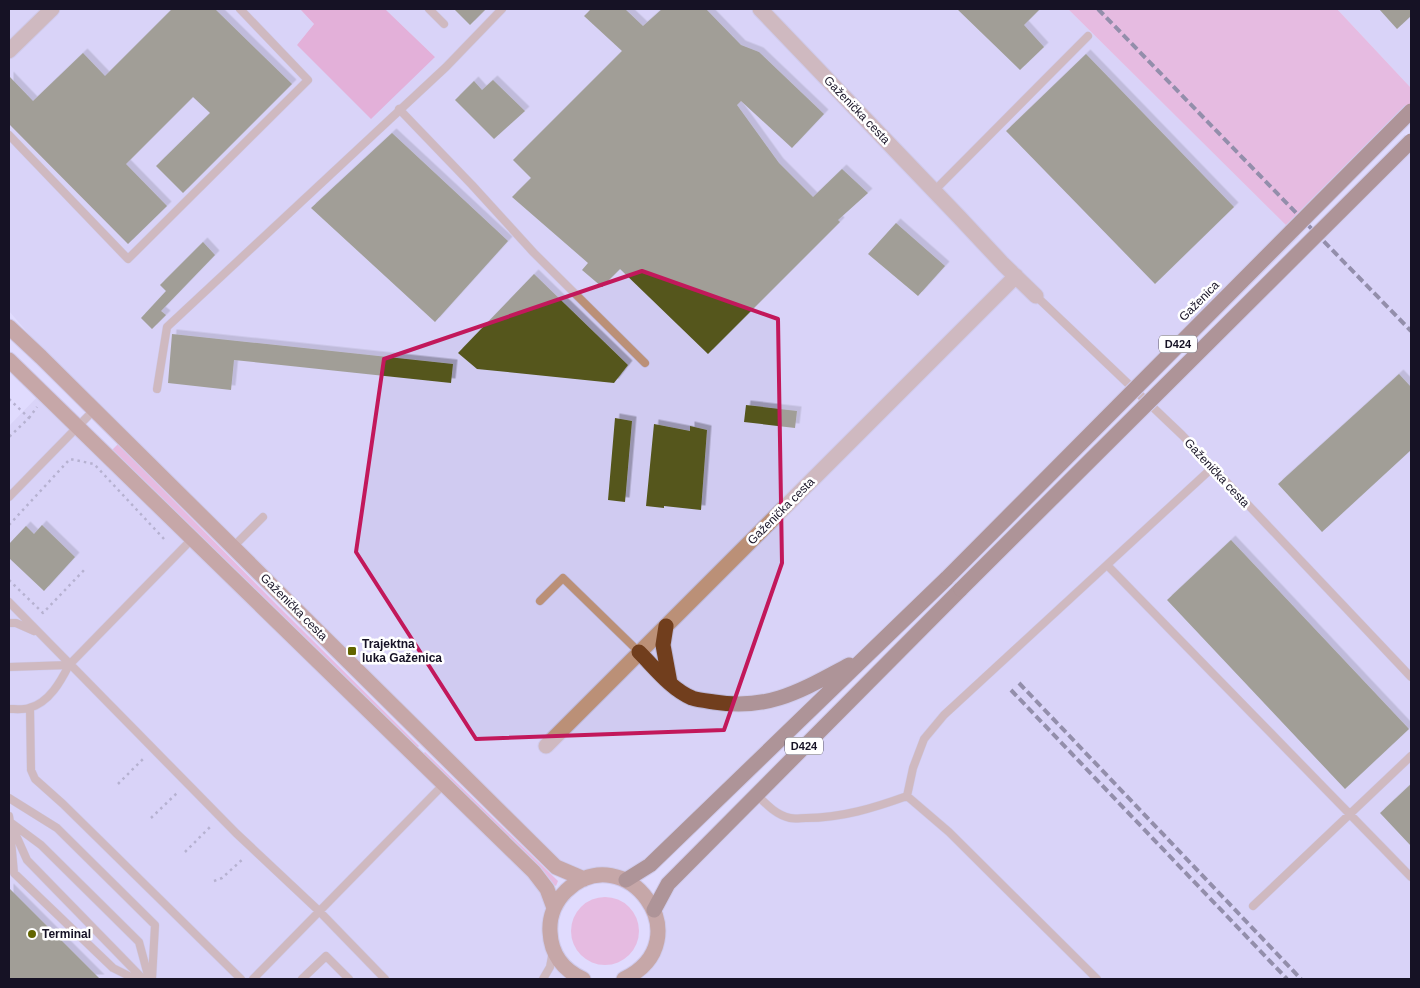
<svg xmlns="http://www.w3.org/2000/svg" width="1420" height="988" font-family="Arial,sans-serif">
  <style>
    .built { fill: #d0cbf1 }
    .green { fill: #ee96be }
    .forest { fill: #e67dae }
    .building { fill: #54561d; filter: url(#shadow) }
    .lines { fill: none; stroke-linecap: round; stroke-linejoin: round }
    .lane-casing { stroke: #bcb7d7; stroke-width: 9 }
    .street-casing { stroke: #bcb7d7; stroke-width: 17 }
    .secondary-casing { stroke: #bcb7d7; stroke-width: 17 }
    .highway-casing { stroke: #bcb7d7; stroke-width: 17 }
    .path { stroke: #847f9b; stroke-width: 2.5; stroke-dasharray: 2.5 4; stroke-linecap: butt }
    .lane { stroke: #bb9077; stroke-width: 8 }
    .street { stroke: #bb9077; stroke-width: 15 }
    .secondary { stroke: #a66841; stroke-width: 15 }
    .highway { stroke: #713e1d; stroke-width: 15 }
    .rail { stroke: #353147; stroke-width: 4; stroke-dasharray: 8 4; stroke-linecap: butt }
    .highway-bridge-casing { stroke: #bcb7d7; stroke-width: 17; stroke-linecap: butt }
    .highway-bridge { stroke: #713e1d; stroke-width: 15 }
    .marked { fill: none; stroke: #c2185b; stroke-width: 4; stroke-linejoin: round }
    .poi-dot { fill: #626500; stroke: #fff; stroke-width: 2 }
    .labels { text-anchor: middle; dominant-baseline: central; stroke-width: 5; stroke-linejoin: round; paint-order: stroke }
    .shield { fill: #fff; stroke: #5c5966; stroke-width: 1 }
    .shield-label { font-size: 11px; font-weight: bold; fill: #161225 }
    .street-label { font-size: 12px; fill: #161225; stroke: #fff }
    .poi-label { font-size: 12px; font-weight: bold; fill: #161225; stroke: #fff; text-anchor: start }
  </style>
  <defs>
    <filter id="shadow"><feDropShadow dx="4.5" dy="-4.5" stdDeviation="0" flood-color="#0004"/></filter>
  </defs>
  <rect width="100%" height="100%" fill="#e0dbfe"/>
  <path class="built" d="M9,9H300L314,24L297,45L435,57L385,9H1068L1299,237L1140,395L650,865L626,880L556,867L94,410L9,311Z
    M1337,9H1411V88Z
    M1411,141V979H625L641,969L668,884Z
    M42,392L547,889L550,939L583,979H9V426Z"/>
  <path class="green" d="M1068,9H1337L1411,88V110L1287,226Z
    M118,444L277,605L419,746L416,749L112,450Z
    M425,752L558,881L556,886L551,883L422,755Z
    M571 931a34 34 0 1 1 68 0a34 34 0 1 1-68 0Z"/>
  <path class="forest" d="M300,9H385L435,57L371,119L297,45L314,24Z"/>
  <path class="building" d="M172,9H215L292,84L183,193L156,166L210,113L193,97L126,164L167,206L128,244L9,124V76L33,101L83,53L105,76Z
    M454,9H486L470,25Z
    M591,9H625L643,26L662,9H706L741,45L759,52L824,114L792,148L741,101L737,105L779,163L813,197L842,169L868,193L838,220L840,222L708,354L620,269L602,287L582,270L588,263L512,197L531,178L513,160L622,51L584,16Z
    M957,9H1040L1024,25L1044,47L1020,70Z
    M1379,9H1411V16L1397,29Z
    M1086,54L1234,207L1155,284L1006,131Z
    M493,80L525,111L494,139L455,100L474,81L482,90Z
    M392,133L508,241L435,322L311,208Z
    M896,223L945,266L918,296L868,254Z
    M203,242L215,255L161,311L166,315L152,329L141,318L166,291L160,285Z
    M534,274L628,365L614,383L477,369L458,353Z
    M172,334L453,364L451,383L234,360L231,390L168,383Z
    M1399,374L1411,387V450L1322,532L1278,484Z
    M746,405L797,411L795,428L744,422Z
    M615,418L632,421L625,502L608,500Z
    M654,424L690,431V426L707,430L701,510L664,506V508L646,506Z
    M42,525L75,557L44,591L9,558V544L26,526L34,534Z
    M1231,540L1409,729L1345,789L1167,600Z
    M1411,784V846L1380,813Z
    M9,888L100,979H9Z"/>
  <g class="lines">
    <defs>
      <path id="lane" d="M429,9L444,24
        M399,109L472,185L534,253L645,363
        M9,135L128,259L308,80L240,9
        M934,191L1088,36
        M1036,296L1182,435L1411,677
        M157,389L167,327L446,67L502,9
        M9,497L94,410
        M233,547L263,517
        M1107,565L1411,877
        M540,601L563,578L639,652
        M9,602L236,833L319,911L385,979
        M9,623H16L34,631
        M9,667L69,665
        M30,708L31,770L35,779L63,804L241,979
        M9,709C15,709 23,710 29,708C49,703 61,681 69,665L192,539
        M756,794C766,804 776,815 790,818C795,819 801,818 806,818C841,818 874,808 907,796L913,768L924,739L944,715L1212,468
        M907,796L949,832L1097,979
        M9,798L57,828L155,925L152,979
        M9,816L10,822L27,860L143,979
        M10,822L41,845L139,942L149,979
        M10,829L14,873L113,968L135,979
        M1253,906L1411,756
        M253,979L444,784
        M302,979L326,956L349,979
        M543,979L550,967L553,951"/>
      <path id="street" d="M760,9L960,218L1003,264L1036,296
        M9,51L52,9
        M546,746L1016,276"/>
      <path id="secondary" d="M9,327L41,357L556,867L584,879
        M9,360L534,872L547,889L554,908
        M583,979C563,970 551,954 550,932C549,917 555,902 566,891C625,835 704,940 624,979"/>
      <path id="highway" d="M666,626L663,645L670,683
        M639,652C655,668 671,689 692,698C698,700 707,701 714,702C769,711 802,690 849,665
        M626,880L650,865L947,578
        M654,910L668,884L961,589"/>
    </defs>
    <use href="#lane" class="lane-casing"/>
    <use href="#street" class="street-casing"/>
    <use href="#secondary" class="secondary-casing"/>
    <use href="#highway" class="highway-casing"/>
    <path class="path" d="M9,399L29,418L9,437
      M29,418L37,407
      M9,525L70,459L94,464L164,539
      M9,580L43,613L86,568
      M118,784L143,759
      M151,818L177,793
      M185,852L211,826
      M214,881L222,878L244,858"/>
    <use href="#lane" class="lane"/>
    <use href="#street" class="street"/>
    <use href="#secondary" class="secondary"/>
    <use href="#highway" class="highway"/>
    <path class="rail" d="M1098,9L1411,331
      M1019,683L1301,979
      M1011,690L1287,979"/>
    <defs>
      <path id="highway-bridge" d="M947,578L1411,111
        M961,589L1411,141"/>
    </defs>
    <use href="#highway-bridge" class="highway-bridge-casing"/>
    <use href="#highway-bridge" class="highway-bridge"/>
  </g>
  <path d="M0 0H1420V988H0ZM642,271L778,319L782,563L724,730L476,739L356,552L384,359Z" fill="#e0dbfe" fill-opacity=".55" fill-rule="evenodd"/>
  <path class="marked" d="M642,271L778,319L782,563L724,730L476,739L356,552L384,359Z"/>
  <g class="poi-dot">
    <rect x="347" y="646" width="10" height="10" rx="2.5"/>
    <circle cx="32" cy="934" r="5"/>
  </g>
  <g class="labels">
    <g class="shield">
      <rect x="1159" y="335.5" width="38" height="17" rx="4"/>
      <rect x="785" y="737.5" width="38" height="17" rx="4"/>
    </g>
    <g class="shield-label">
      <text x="1178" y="344">D424</text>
      <text x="804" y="746">D424</text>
    </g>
    <g class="street-label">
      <text transform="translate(857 110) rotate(46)">Gaženička cesta</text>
      <text transform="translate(1199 301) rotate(-45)">Gaženica</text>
      <text transform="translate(1217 473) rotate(47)">Gaženička cesta</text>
      <text transform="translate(781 511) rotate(-45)">Gaženička cesta</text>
      <text transform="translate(294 607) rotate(45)">Gaženička cesta</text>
    </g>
    <g class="poi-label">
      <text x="362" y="644">Trajektna<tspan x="362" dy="14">luka Gaženica</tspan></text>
      <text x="42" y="934">Terminal</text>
    </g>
  </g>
  <rect width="1420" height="988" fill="none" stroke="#161225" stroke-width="20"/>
</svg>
